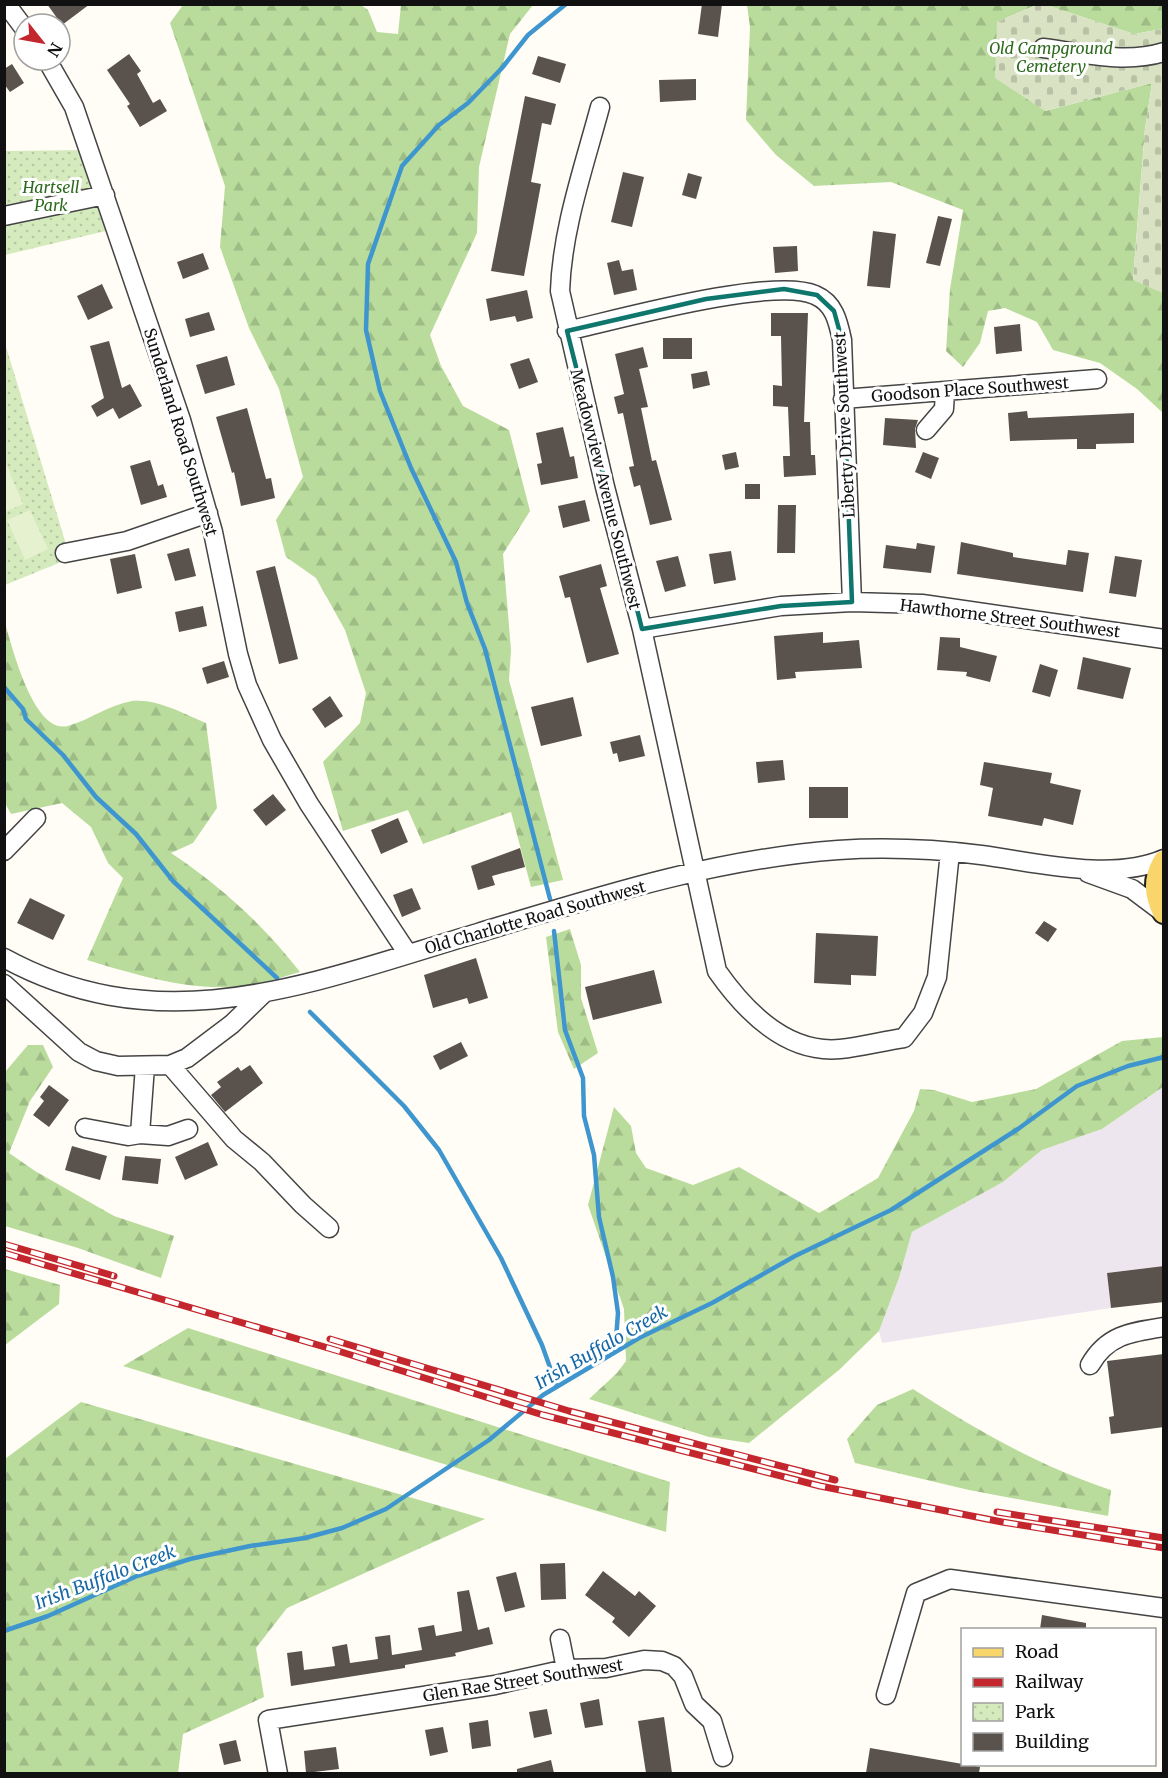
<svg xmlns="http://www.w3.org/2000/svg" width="1168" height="1778" font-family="Merriweather,serif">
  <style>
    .industrial { fill: #eee6ef }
    .forest { fill: url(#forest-firs) }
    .cemetery { fill: url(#cemetery-stones) }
    .park { fill: url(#park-dots) }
    .pitch { fill: #e6f2cf }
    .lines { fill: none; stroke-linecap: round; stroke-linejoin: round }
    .stream { stroke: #3f96cf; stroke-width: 4.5 }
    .building { fill: #5a524d }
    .minor-casing { stroke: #444; stroke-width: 21 }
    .major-casing { stroke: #222; stroke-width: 26 }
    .minor { stroke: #fff; stroke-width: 18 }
    .major { stroke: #f9d66b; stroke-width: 22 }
    .rail-casing { stroke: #c4262e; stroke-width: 7 }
    .rail { stroke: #fff; stroke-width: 4.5; stroke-dasharray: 14; stroke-linecap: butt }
    .marked { fill: none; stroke: #0f766e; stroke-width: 4.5; stroke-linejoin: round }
    .labels { text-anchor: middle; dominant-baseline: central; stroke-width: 6; stroke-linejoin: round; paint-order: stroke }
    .park-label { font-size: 16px; font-style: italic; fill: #2f6b1f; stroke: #fff }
    .street-label { font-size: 16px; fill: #111; stroke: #fff }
    .water-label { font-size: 18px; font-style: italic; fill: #1768a6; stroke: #fff }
  </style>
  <defs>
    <pattern id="forest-firs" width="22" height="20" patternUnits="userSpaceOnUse" patternTransform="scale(1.5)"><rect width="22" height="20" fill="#b9dc9c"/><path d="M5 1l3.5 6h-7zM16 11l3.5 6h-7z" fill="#9ebc85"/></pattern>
    <pattern id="cemetery-stones" width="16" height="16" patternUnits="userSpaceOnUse" patternTransform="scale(1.5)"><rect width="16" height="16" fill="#d9e3c4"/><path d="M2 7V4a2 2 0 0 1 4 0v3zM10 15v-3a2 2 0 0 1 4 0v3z" fill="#b9c2a7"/></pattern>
    <pattern id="park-dots" width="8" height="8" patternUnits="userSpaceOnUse" patternTransform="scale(1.5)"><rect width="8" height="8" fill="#d5ebbd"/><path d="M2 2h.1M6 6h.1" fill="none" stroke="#b6c8a1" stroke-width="1.8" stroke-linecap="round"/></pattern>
  </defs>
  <rect width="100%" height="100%" fill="#fffdf5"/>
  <path class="industrial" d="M1163,1087V1266L1107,1273L1111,1308L882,1343L879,1331L899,1278L912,1232L1003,1182L1042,1150L1102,1129Z"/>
  <path class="forest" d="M183,5H361L368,10L377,32L398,34L401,5H533L510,34L479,167L477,233L430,335L441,366L463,406L509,430L530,511L503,554L511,650L509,680L563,880L531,887L511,812L423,844L408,810L343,831L323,762L360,723L366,693L345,630L316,578L286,557L276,520L303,477L279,389L249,328L220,247L225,186L170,23Z
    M747,5H1036L997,22L1045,111L1152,83L1145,129L1133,279L1163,293V413L1137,389L1100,363L1053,350L1037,322L1005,308L988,311L980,343L963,367L946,351L950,289L963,210L891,182L814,186L776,155L746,120L750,27Z
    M1046,5H1163V29L1134,34Z
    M4,619C11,643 33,735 68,726C89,720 109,705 132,701C156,698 185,714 206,723L217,808L193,843L171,853C219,885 265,926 300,972C284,976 267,983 250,985C194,993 140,976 87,960L123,878L108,863L91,827L62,803L11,814L5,803Z
    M570,929L581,965V998L598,1053L574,1069L558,1032L546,937Z
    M1163,1037V1087L1102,1129L1042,1150L1003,1182L912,1232L899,1278L879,1331L839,1370L749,1443L709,1437L589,1399L617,1373L626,1361L624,1309L588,1205L614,1107L631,1126L636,1153L646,1168L693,1185L739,1167L819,1213L878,1178L914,1111L920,1089L934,1090L972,1102L1036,1089L1122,1041Z
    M28,1045H43L53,1067L30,1101L9,1153L35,1171L114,1216L174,1236L161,1278L78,1248L5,1226V1072Z
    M5,1269L60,1285L59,1304L5,1345Z
    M188,1328L670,1482L666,1532L123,1366Z
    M913,1389C976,1430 1039,1466 1111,1490L1108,1516L969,1490L855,1463L847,1439L877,1405Z
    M81,1402L485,1519L287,1608L256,1648L264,1697L183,1734L178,1773H5V1459Z"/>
  <path class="cemetery" d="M1036,5H1046L1134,34L1163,29V293L1133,280L1145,129L1152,83L1045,111L995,78L997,22Z"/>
  <path class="park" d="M90,150L110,230L5,255L4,151Z
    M4,340L66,544L137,531L5,585Z"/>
  <path class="pitch" d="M5,461L23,504L5,512H4Z
    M30,510L48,549L25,560L7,520Z"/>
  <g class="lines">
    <path class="stream" d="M4,687L23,709L26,719L63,755L96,797L136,834L173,881L277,978
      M550,899L485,649L467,603L456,562L411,468L380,391L366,330L368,264L402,166L439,125L468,103L502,68L528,35L566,4
      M554,931L565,1030L583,1078L584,1116L594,1155L599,1217L613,1277L618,1313L615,1352
      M310,1012L404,1106L439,1150L501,1258L542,1345L557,1387
      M4,1631L48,1616L137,1576L190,1559L250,1546L305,1538L342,1528L386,1509L489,1440L543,1395L639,1338L712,1303L795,1256L891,1210L1018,1129L1077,1086L1128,1066L1164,1057"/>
  </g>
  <path class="building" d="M47,4H90L62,25Z
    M702,4H722L718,37L698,34Z
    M129,54L141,71L137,74L153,103L160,99L167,111L140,127L127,106L130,104L107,70Z
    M538,56L566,64L560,83L532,74Z
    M12,64L24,83L10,92L4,84V69Z
    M696,79V100L660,102L659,80Z
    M525,96L556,104L551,125L542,123L531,182L541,184L524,276L491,271Z
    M623,172L644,177L632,227L611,222Z
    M688,173L702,177L696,199L682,195Z
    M938,216L952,219L940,266L926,263Z
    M873,231L896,234L890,288L867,286Z
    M797,246L798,271L775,273L773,247Z
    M203,253L209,269L183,279L177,262Z
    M619,260L622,271L633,269L637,290L614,295L607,263Z
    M102,284L113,308L88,320L77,296Z
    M527,290L533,318L517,322L515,316L490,321L486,299Z
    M209,312L215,330L190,337L185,319Z
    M771,313H808L804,422H810L811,455H815L816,475L784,477L783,456H790L788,407L773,406V385L782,386L781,336H771Z
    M1020,324L1022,351L996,354L994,327Z
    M663,338H692V359H663Z
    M109,341L122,388L130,384L142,406L119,419L113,408L97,417L91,406L104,398L90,346Z
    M643,347L648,367L639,369L648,407L641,408L652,461L656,460L672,520L650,525L640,485L634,487L629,467L634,466L623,413L618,414L614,397L624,394L615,354Z
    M227,356L235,385L205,394L196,365Z
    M529,358L538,382L519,389L510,364Z
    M707,371L710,385L693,389L691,374Z
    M247,408L266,479L271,478L275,498L241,506L234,472L232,473L216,417Z
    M1027,411L1028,418L1134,413V443L1096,444V449H1077V439L1010,441L1008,413Z
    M885,418L918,420L915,429L916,448L883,445Z
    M563,427L570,457L574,456L578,478L541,485L537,464L542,463L536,433Z
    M736,452L739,467L725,470L722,455Z
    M923,452L939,458L931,479L915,472Z
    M150,460L158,486L163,484L167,497L141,505L130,466Z
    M745,484H760V499H745Z
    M585,500L590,521L563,528L558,506Z
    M778,505H796L795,553H777Z
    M961,542L1013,553V557L1066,565L1068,550L1089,553L1083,592L957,574Z
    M917,543L935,546L931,573L883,568L886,545L916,549Z
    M189,548L196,576L175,581L167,554Z
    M731,551L736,580L714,584L709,554Z
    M135,554L142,588L117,594L110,559Z
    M678,556L686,586L665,592L656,561Z
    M1115,556L1142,560L1136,597L1109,593Z
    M601,564L607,586L600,588L619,654L587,663L570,597L565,598L559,576Z
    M275,566L298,659L279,664L256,571Z
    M203,606L207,626L179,632L175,612Z
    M823,632V643L859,640L862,668L795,672L796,678L777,680L774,636Z
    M940,637L960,638V647L997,656L990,682L966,676L967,672L937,670Z
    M1083,657L1131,668L1123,699L1077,689Z
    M224,661L229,677L207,684L202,668Z
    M1040,664L1058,670L1050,697L1032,692Z
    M330,696L343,716L325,728L312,709Z
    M573,697L582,736L541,746L531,707Z
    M640,735L645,756L619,762L617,753L613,754L610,742Z
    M783,760L785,780L758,783L756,762Z
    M984,762L1052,773L1050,783L1081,790L1073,825L1044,818L1042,826L988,816L993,788L980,785Z
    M809,787H848V818H809Z
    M273,794L286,810L266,826L253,810Z
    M398,818L408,842L381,854L371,830Z
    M520,848L525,867L492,876L495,885L478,890L471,866Z
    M412,888L421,909L402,917L393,895Z
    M30,898L65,915L53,940L17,923Z
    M1044,921L1057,929L1048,942L1035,933Z
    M816,933L878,936L876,976L851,975V985L814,983Z
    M476,958L488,998L469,1004L467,998L433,1008L424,975Z
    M654,970L662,1003L593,1020L585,987Z
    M461,1042L468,1056L440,1070L433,1056Z
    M250,1065L263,1083L225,1112L211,1095L221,1087L217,1082L238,1067L241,1071Z
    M49,1085L69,1100L49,1127L33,1115L44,1101L40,1097Z
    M208,1142L218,1165L185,1180L175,1157Z
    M72,1146L107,1156L100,1180L65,1170Z
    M125,1156L161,1159L158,1184L122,1180Z
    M1164,1266V1302L1111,1308L1107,1273Z
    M1164,1354V1427L1111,1434L1109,1417L1114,1416L1107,1361Z
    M565,1563L566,1599L541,1600L540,1564Z
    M603,1571L635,1596L639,1591L656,1606L629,1637L612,1622L615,1618L585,1595Z
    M516,1572L525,1607L505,1612L496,1577Z
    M469,1590L478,1630L489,1627L493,1644L455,1653L456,1656L405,1665V1668L291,1686L287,1653L302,1651L304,1670L335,1666L332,1647L347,1644L350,1663L378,1659L375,1637L390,1635L392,1655L422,1650L418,1628L434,1625L436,1636L462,1631L457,1592Z
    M1042,1615L1086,1623V1629H1040Z
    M599,1699L603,1725L585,1728L580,1703Z
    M547,1709L552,1734L534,1738L529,1712Z
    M664,1717L672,1773H646L638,1721Z
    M488,1720L491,1746L472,1749L469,1723Z
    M443,1727L448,1752L430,1756L425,1730Z
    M236,1740L241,1761L224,1765L219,1744Z
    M336,1747L339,1769L306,1773L304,1751Z
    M870,1748L980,1767L979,1773H866Z
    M551,1760L554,1773H517V1769Z"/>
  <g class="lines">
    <defs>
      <path id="minor" d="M6,4L24,28
        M1043,48C1082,53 1125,64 1164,52
        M47,60L74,107L181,420L213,532L238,654L247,685L272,740L309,804L408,954
        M600,107C584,167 562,229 560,291L605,487L642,629L717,971C745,1011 786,1054 840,1049C861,1047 883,1041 904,1038L923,1013L937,977L950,852
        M4,216L105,195
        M567,331C616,320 774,276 815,295C834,303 838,321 842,340L852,602
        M843,399L1097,379
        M926,430L944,409L945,391
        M65,553L127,541L208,513
        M642,629L781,606L852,602L922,604L1164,639
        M4,851L36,818
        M1088,873L1132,889L1164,913
        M4,958C165,1046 318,980 478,933C596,897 714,859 838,850C885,847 934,849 981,855C1035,862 1111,882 1164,859
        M4,984L79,1052L96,1061L118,1066L170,1065L187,1058L232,1024L263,994
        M170,1065L234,1139L262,1162L303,1205L329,1228
        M145,1066L140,1134L168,1136L188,1129
        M85,1128L128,1136L140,1134
        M1090,1365C1107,1335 1131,1332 1164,1327
        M560,1639L566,1669
        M886,1695L916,1593L950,1579L1164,1608
        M278,1774L268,1720L495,1685L566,1669L606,1668L644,1660L662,1661L674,1666L683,1676L694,1704L712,1721L723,1757"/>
      <path id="major" d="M1164,862C1154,879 1155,895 1164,912"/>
    </defs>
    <use href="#minor" class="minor-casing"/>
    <use href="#major" class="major-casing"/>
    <use href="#minor" class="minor"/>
    <use href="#major" class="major"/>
    <defs>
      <path id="rail" d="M4,1244L114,1276
        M4,1253L335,1350L543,1415L820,1486L1002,1522L1164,1548
        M330,1339L569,1411L835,1480
        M997,1512L1164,1538"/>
    </defs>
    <use href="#rail" class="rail-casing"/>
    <use href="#rail" class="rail"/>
  </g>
  <path class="marked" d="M784,289L817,295L834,311L842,340L852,602L781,606L642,629L567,331L706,299Z"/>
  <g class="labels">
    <g class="park-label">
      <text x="1051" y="48">Old Campground<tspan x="1051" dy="18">Cemetery</tspan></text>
      <text x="51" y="187">Hartsell<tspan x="51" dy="18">Park</tspan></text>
    </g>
    <g class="street-label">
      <text transform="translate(970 389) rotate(-4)">Goodson Place Southwest</text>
      <text transform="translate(844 425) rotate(-93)">Liberty Drive Southwest</text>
      <text transform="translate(181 432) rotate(73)">Sunderland Road Southwest</text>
      <text transform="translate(606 489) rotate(76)">Meadowview Avenue Southwest</text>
      <text transform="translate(1010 618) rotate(7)">Hawthorne Street Southwest</text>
      <text transform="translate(535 917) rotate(-16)">Old Charlotte Road Southwest</text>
      <text transform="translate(523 1680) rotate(-9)">Glen Rae Street Southwest</text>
    </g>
    <g class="water-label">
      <text transform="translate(601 1347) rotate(-30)">Irish Buffalo Creek</text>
      <text transform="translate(105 1577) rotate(-21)">Irish Buffalo Creek</text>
    </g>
  </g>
  <rect width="1168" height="1778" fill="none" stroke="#111111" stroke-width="12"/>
  <rect x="961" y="1628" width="195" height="138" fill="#ffffff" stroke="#a0a0a0" stroke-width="1.5"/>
  <rect x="973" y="1648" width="30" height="9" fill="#f9d66b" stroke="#a0a0a0" stroke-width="1.5"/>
  <text x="1015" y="1658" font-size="18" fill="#111111">Road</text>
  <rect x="973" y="1678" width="30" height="9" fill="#c4262e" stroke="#a0a0a0" stroke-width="1.5"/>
  <text x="1015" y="1688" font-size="18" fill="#111111">Railway</text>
  <rect x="973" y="1703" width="30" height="18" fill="url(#park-dots)" stroke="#a0a0a0" stroke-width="1.5"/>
  <text x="1015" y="1718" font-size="18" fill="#111111">Park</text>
  <rect x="973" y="1733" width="30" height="18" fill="#5a524d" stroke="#a0a0a0" stroke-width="1.5"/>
  <text x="1015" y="1748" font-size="18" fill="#111111">Building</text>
  <g transform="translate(42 42) rotate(121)"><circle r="28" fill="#ffffff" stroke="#a0a0a0" stroke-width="1.5"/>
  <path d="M0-4.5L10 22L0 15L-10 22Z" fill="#c4262e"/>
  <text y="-9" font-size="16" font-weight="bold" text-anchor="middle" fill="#111111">N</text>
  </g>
</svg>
